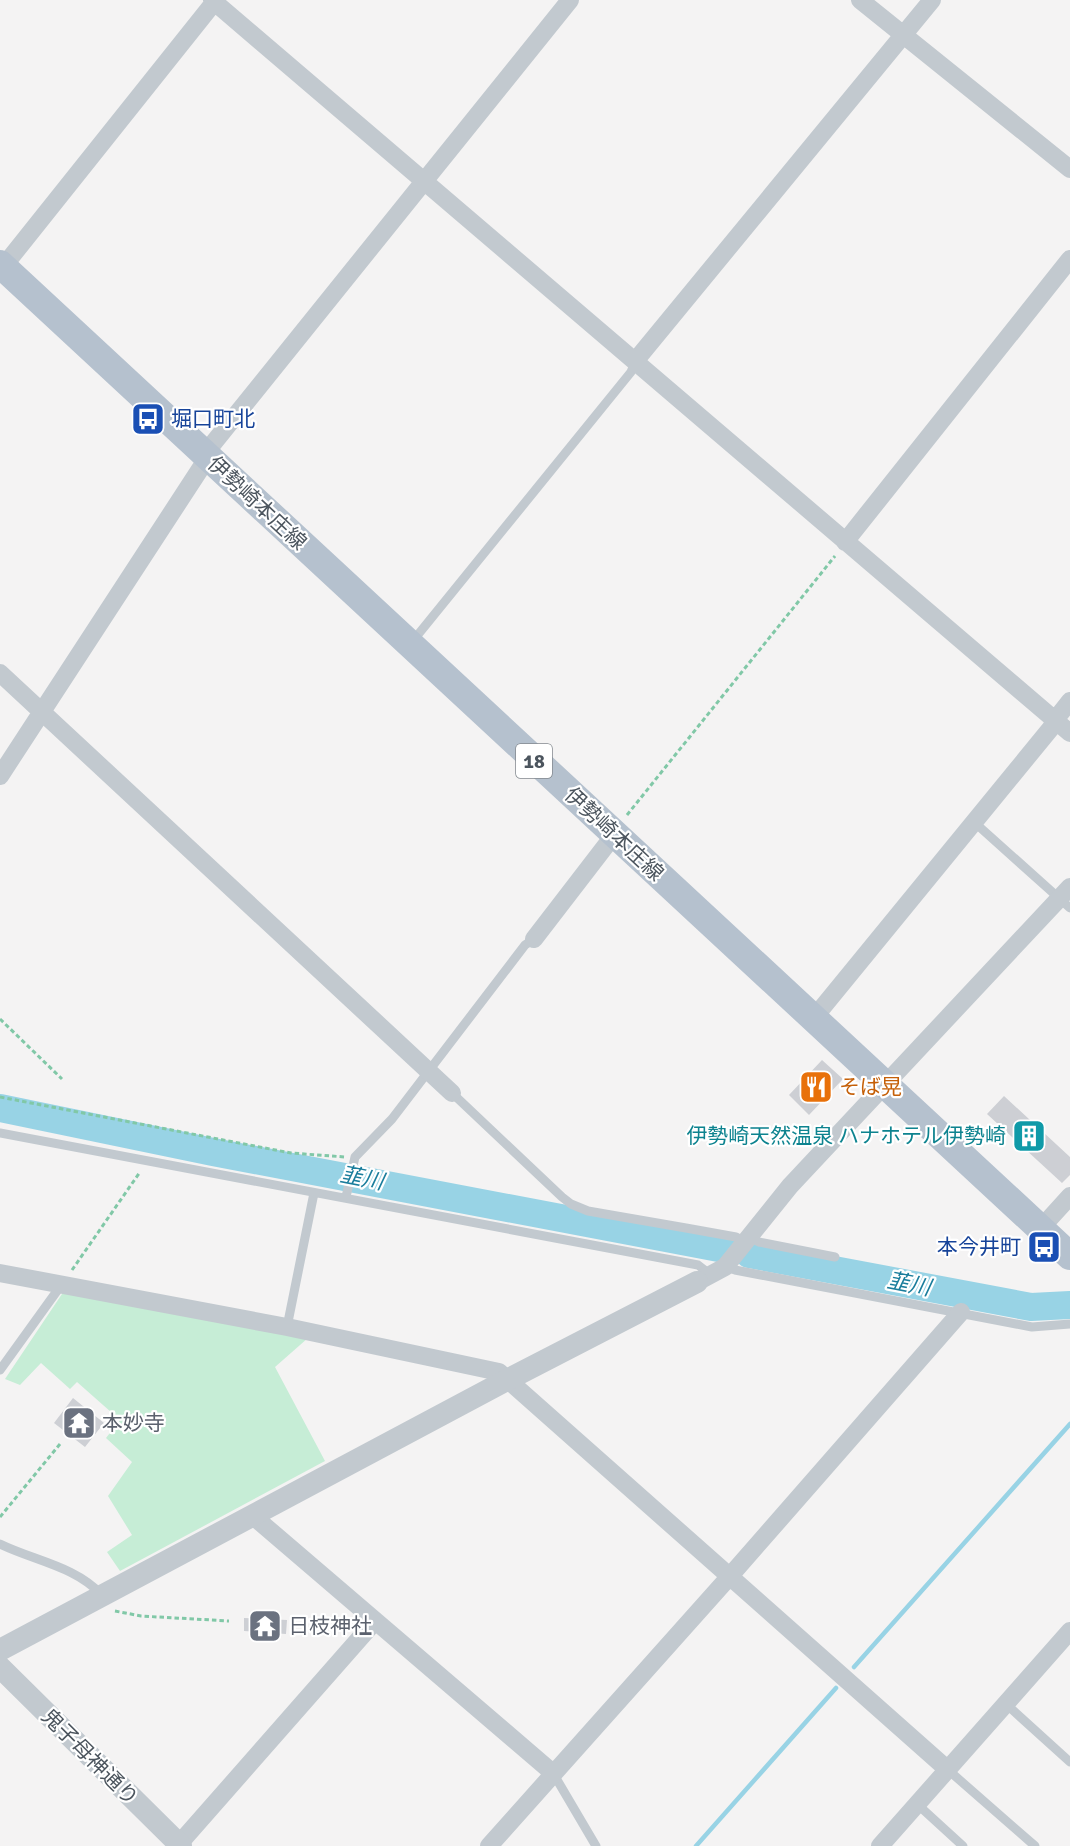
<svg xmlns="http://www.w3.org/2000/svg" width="1070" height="1846" font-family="Signika,'Noto Sans JP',sans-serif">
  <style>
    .green { fill: #c6edd6 }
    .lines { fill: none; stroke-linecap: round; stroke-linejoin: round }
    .stream { stroke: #98d3e5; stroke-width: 4.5 }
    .river { stroke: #98d3e5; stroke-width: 28 }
    .building { fill: #cdcfd4 }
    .path { stroke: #81c8a7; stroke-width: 3; stroke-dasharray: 4.5 3; stroke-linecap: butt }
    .service { stroke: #c2c9cf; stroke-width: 9 }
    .minor { stroke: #c2c9cf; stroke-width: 18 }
    .tertiary { stroke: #c2c9cf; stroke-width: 22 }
    .primary { stroke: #b5c1ce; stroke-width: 28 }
    .labels { text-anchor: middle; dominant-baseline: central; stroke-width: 4.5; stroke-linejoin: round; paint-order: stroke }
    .shield { fill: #fff; stroke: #82888e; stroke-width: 1.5 }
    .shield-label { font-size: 20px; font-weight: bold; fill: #4c555e }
    .transit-label { font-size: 21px; fill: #164399; stroke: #fff; text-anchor: start }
    .street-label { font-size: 21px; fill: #4c555e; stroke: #fff }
    .food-label { font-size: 21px; fill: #c56008; stroke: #fff; text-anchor: start }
    .culture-label { font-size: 21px; fill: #0d838f; stroke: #fff; text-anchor: end }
    .worship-label { font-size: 21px; fill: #5b616d; stroke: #fff; text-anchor: start }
    .water-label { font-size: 22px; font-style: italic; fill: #1a7d9c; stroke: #fff }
  </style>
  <rect width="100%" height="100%" fill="#f4f3f3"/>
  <path class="green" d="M64,1291L308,1338L275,1367L325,1461L120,1571L107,1552L132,1535L108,1496L132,1462L106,1438L120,1420L77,1382L70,1389L41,1363L20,1385L5,1379Z"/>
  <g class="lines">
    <path class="stream" d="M854,1667L1070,1424
      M696,1846L836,1688"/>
    <path class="river" d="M0,1108L213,1152L724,1249
      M749,1254L1031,1307L1070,1305"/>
  </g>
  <path class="building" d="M822,1060L843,1079L809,1115L789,1095Z
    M1004,1096L1070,1157V1175L1062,1183L987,1114Z
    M73,1398L104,1423L85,1447L54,1423Z
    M244,1618L287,1620L286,1634L244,1631Z"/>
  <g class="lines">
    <path class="path" d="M627,815L835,556
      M0,1019L62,1079
      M0,1097L291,1153L345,1157
      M72,1270L140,1172
      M0,1517L60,1444
      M115,1611L141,1616L229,1621"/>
    <path class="service" d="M412,642L631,372L636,360
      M974,822L1070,908
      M452,1093L562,1197L571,1204L588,1211L686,1228L736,1237L745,1242
      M0,1133L698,1265L711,1275
      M346,1197L355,1157L392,1119L525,945L534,939
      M749,1237L759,1242L835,1257
      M725,1267L735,1270L1032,1327L1070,1324
      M287,1327L314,1193
      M0,1370L62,1284
      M0,1544C35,1561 75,1566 102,1595
      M1006,1704L1070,1762
      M947,1769L1035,1846
      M553,1773L596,1846
      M917,1804L963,1846"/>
    <path class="minor" d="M212,0L1070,733
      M860,0L1070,169
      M3,267L216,0
      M636,360L932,0
      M845,542L1070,259
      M0,673L452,1093
      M0,776L208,457L211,446L570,0
      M534,939L614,835
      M813,1019L1051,728L1055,720L1070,701
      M1041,1228L1070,1196
      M0,1273L287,1327L499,1372L947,1769
      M697,1282L725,1267L790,1186L1070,887
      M253,1516L553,1773
      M179,1844L375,1621
      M489,1846L730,1576L961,1312
      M880,1846L1070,1631"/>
    <path class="tertiary" d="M0,1650L507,1380L697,1282
      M0,1667L181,1846"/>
    <path class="primary" d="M0,264L1070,1256"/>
  </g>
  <defs>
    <symbol id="bus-square" viewBox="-11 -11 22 22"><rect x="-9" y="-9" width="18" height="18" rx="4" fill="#1a4fb4" stroke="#fff"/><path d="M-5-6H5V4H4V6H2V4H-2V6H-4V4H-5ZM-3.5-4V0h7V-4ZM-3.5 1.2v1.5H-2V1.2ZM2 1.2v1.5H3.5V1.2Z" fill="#fff"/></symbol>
    <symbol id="restaurant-square" viewBox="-11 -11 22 22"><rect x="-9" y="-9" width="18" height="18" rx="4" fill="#e8710a" stroke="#fff"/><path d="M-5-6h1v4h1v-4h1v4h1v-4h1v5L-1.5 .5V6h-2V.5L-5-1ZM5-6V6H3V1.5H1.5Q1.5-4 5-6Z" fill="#fff"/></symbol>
    <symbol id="building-square" viewBox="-11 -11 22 22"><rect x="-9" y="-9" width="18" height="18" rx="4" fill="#0f9aa8" stroke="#fff"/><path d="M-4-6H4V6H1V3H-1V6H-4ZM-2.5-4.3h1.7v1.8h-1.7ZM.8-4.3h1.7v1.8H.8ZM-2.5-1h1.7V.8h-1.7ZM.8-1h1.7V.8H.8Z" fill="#fff"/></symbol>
    <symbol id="temple-square" viewBox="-11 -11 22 22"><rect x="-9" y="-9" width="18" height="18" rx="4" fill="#6b7280" stroke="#fff"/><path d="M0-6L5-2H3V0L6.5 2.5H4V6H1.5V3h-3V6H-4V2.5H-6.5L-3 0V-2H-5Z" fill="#fff"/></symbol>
  </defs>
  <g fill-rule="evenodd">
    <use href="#bus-square" x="129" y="400" width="38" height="38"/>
    <use href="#restaurant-square" x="797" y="1068" width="38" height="38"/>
    <use href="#building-square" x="1010" y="1117" width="38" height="38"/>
    <use href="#bus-square" x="1025" y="1228" width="38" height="38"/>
    <use href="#temple-square" x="60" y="1404" width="38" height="38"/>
    <use href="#temple-square" x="246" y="1607" width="38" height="38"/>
  </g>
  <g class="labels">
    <rect class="shield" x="516" y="744" width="36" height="34" rx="4.5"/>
    <g class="shield-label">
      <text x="534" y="761">18</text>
    </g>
    <g class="transit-label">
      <text x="171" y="419">堀口町北</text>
      <text x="1021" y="1247" text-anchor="end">本今井町</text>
    </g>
    <g class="street-label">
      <text transform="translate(257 503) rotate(43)">伊勢崎本庄線</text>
      <text transform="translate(614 834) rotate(43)">伊勢崎本庄線</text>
      <text transform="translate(90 1757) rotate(45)">鬼子母神通り</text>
    </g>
    <g class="food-label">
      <text x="839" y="1087">そば晃</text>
    </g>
    <g class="culture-label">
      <text x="1006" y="1136">伊勢崎天然温泉 ハナホテル伊勢崎</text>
    </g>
    <g class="worship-label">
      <text x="102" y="1423">本妙寺</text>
      <text x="288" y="1626">日枝神社</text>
    </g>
    <g class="water-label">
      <text transform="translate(362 1178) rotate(11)">韮川</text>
      <text transform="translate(909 1284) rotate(11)">韮川</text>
    </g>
  </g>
</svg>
